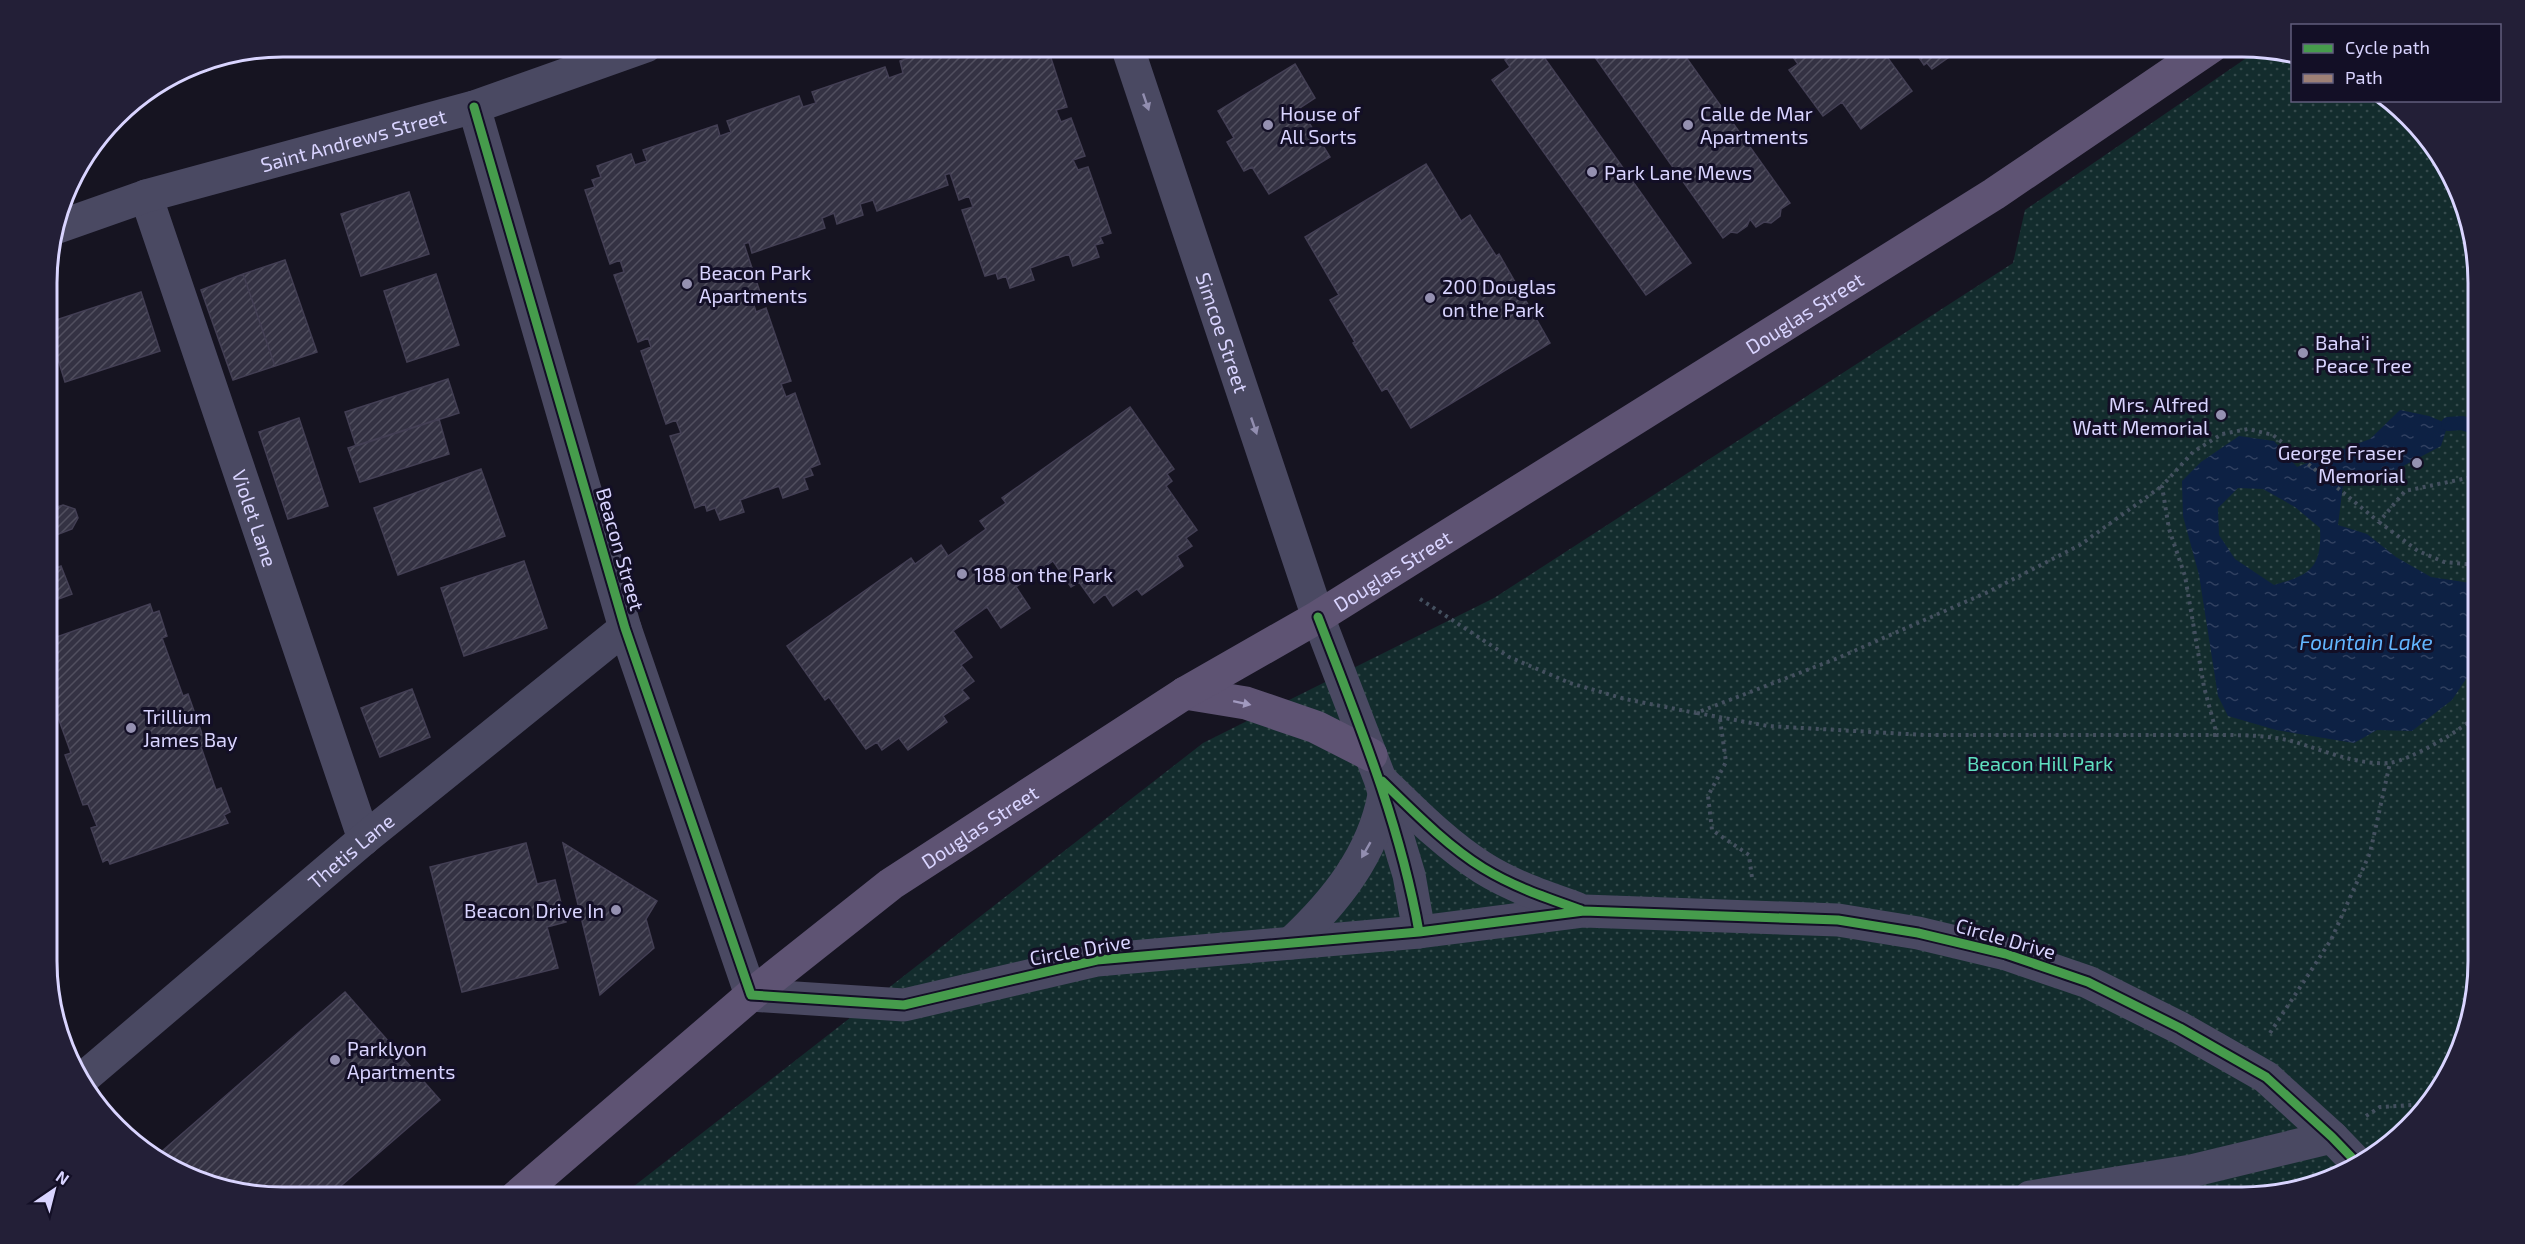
<svg xmlns="http://www.w3.org/2000/svg" width="2525" height="1244" font-family="'Exo 2',sans-serif">
  <style>
    .park { fill: url(#park-dots) }
    .water { fill: url(#water-ripples); fill-rule: evenodd }
    .lines { fill: none; stroke-linecap: round; stroke-linejoin: round }
    .stream { stroke: #0d2144; stroke-width: 14 }
    .building { fill: url(#building-hatch); stroke: #433f54; stroke-width: 1.5 }
    .path { stroke: #44505f; stroke-width: 4; stroke-dasharray: 3 4.5; stroke-linecap: butt }
    .minor { stroke: #4a4962; stroke-width: 33 }
    .major { stroke: #5e5373; stroke-width: 33 }
    .quiet { stroke: #9e8076; stroke-width: 8; stroke-dasharray: 15 8; stroke-linecap: butt }
    .cycleway-casing { stroke: #130f26; stroke-width: 13 }
    .cycleway { stroke: #469c4c; stroke-width: 9 }
    .oneway { fill: #928eb0 }
    .oneway2 { fill: #a29ac0 }
    .poi-dot { fill: #9591b1; stroke: #130f26; stroke-width: 2 }
    .labels { text-anchor: middle; dominant-baseline: central; stroke-width: 6; stroke-linejoin: round; paint-order: stroke }
    .poi-label { font-size: 20px; fill: #d9d4ff; stroke: #130f26; text-anchor: start }
    .street-label { font-size: 20px; fill: #d9d4ff; stroke: #130f26 }
    .park-label { font-size: 20px; fill: #5fe0c0; stroke: #130f26 }
    .water-label { font-size: 21px; font-style: italic; fill: #62b6ff; stroke: #130f26 }
    .rim { fill: none; stroke: #d9d4ff; stroke-width: 3 }
  </style>
  <defs>
    <pattern id="park-dots" width="8" height="8" patternUnits="userSpaceOnUse" patternTransform="scale(1.5)"><rect width="8" height="8" fill="#132c2d"/><path d="M2 2h.1M6 6h.1" fill="none" stroke="#354a4c" stroke-width="1.8" stroke-linecap="round"/></pattern>
    <pattern id="water-ripples" width="26" height="14" patternUnits="userSpaceOnUse" patternTransform="scale(1.5)"><rect width="26" height="14" fill="#0d2144"/><path d="M2 4q2-2 4 0t4 0M15 11q2-2 4 0t4 0" fill="none" stroke="#304060"/></pattern>
    <pattern id="building-hatch" width="6" height="6" patternUnits="userSpaceOnUse" patternTransform="scale(1.5)"><rect width="6" height="6" fill="#343243"/><path d="M-1 1l2-2M0 6l6-6M5 7l2-2" fill="none" stroke="#514f5f"/></pattern>
  </defs>
  <rect width="100%" height="100%" fill="#161421"/>
  <path class="park" d="M2258,50L2292,58V100L2391,101L2398,105L2438,151L2477,252L2478,961L2454,1065L2420,1117L2374,1157L2318,1185L2257,1197H620L1203,743L1494,598L2013,263L2025,210Z"/>
  <path class="water" d="M2400,410L2429,416L2448,424L2441,446L2392,472L2353,473L2343,485L2338,525L2367,534L2396,557L2431,577L2477,584L2478,661L2452,700L2412,731L2377,730L2354,743L2276,730L2228,716L2218,696L2199,575L2183,516L2182,481L2201,462L2239,436L2274,441L2297,467L2370,439ZM2238,488L2263,489L2295,507L2320,528C2322,568 2310,575 2274,585L2235,559L2219,535L2218,508Z"/>
  <g class="lines">
    <path class="stream" d="M2448,424L2462,423L2477,428"/>
  </g>
  <path class="building" d="M944,46H1047L1067,107L1056,110L1061,122L1071,118L1085,156L1073,160L1078,170L1088,167L1111,233L1100,237L1103,243L1095,245L1099,257L1073,266L1069,254L1030,268L1034,280L1010,288L1006,276L998,279L996,273L985,276L962,210L973,207L969,196L959,200L950,173L945,175L948,185L877,211L873,200L860,204L863,215L837,224L834,213L822,218L825,228L752,253L749,242L744,244L762,298L753,302L756,312L766,308L791,381L781,384L786,397L795,393L820,464L810,468L813,475L804,478L808,489L783,498L779,486L740,500L744,512L720,520L715,508L707,511L705,504L695,508L670,436L681,433L676,420L666,424L641,351L651,347L648,338L638,342L614,275L624,272L620,260L610,264L585,190L595,187L592,180L601,177L597,166L631,154L635,165L647,161L643,150L717,125L720,136L731,132L727,121L799,96L803,107L816,103L812,92L885,67L889,78L903,73L900,61Z
    M1239,46H1261L1245,56Z
    M1524,46H1536L1691,263L1646,295L1492,80L1510,67L1505,60Z
    M1587,46H1678L1790,203L1781,209L1780,216L1771,223L1764,222L1756,227L1750,219L1747,226L1737,233L1731,232L1723,238Z
    M1785,46H1879L1912,91L1861,129L1842,102L1823,116L1789,70L1798,64Z
    M1911,46H1965L1932,69L1927,63L1924,65Z
    M208,61L210,66L165,82L193,64Z
    M1295,64L1315,98L1300,108L1330,157L1269,194L1252,167L1244,171L1227,142L1234,138L1218,111Z
    M1426,164L1461,221L1470,215L1496,256L1499,254L1550,343L1411,428L1387,388L1382,391L1353,343L1355,342L1330,300L1339,295L1305,237Z
    M409,192L429,254L361,276L341,214Z
    M285,260L317,352L275,366L243,274Z
    M243,274L275,366L233,380L201,290Z
    M436,274L459,345L407,362L384,291Z
    M141,292L160,351L65,382L47,323Z
    M448,379L459,413L356,446L345,412Z
    M1130,407L1174,469L1167,474L1172,481L1166,486L1197,530L1186,538L1192,546L1177,556L1183,566L1142,595L1137,589L1113,606L1105,594L1094,603L1079,582L1071,587L1053,561L1016,587L1030,608L1001,628L987,607L953,631L972,657L961,665L974,681L962,690L969,698L943,716L947,722L908,750L899,738L882,750L877,742L866,749L829,697L825,700L787,646L911,558L915,564L941,545L948,556L986,529L980,521L1006,503L1002,498Z
    M299,418L328,506L288,519L259,432Z
    M439,419L449,454L360,482L348,448Z
    M481,469L505,536L398,575L374,508Z
    M63,505L75,509L78,518L72,529L51,537L54,546L48,548V510Z
    M524,561L547,628L464,656L441,588Z
    M61,566L72,594L48,603V571Z
    M150,604L153,613L159,611L167,636L162,638L183,696L188,694L206,745L201,747L216,790L221,788L230,812L224,815L228,823L110,864L108,859L103,862L91,828L97,826L88,804L83,805L65,755L71,753L55,709L50,711L48,705V640Z
    M412,689L430,737L380,757L361,708Z
    M526,843L537,884L555,880L566,922L547,927L558,968L462,992L430,867Z
    M563,843L657,901L646,919L654,948L600,995Z
    M345,992L440,1100L328,1197L283,1198L180,1174L161,1152Z"/>
  <g class="lines">
    <path class="path" d="M2477,476L2405,491L2379,522L2273,435L2248,429L2222,434L2193,452L2162,486L2169,529L2185,576L2204,687L2217,735C2243,735 2270,735 2295,742C2325,751 2357,765 2389,763C2409,761 2464,729 2478,714
      M2379,522L2418,551L2444,562L2477,565
      M1420,599L1509,657L1570,683L1625,699L1696,713L1838,658L1988,592L2080,545L2162,486
      M1697,713L1768,726L1924,735H2217
      M1720,719L1726,762L1708,796L1712,830L1749,855L1752,878
      M2270,1033L2331,940L2370,853L2390,763
      M2366,1116L2380,1107L2428,1104"/>
    <g class="minor">
      <path id="s1" d="M1127,46L1318,617L1380,779L1409,875L1419,932"/>
      <path d="M474,107L625,628L751,995L904,1005L1097,960L1419,932L1584,911L1838,920L1918,933L2006,954L2088,982L2180,1028L2266,1077L2332,1137L2359,1165"/>
      <path id="s2" d="M146,196L364,839"/>
      <path id="s3" d="M58,227L146,196L474,107L646,46"/>
      <path d="M1381,780C1413,811 1445,844 1483,868C1512,886 1544,897 1576,908"/>
      <path d="M1291,943C1335,902 1373,855 1384,795"/>
      <path id="s4" d="M81,1080L364,839L625,628"/>
      <path d="M2030,1197L2191,1171L2332,1137"/>
    </g>
    <g class="major">
      <path d="M1185,693L1246,703L1316,727L1371,755"/>
      <path id="s5" d="M516,1197L751,995L891,884L1185,693L1318,617L1994,194L2212,46"/>
    </g>
    <path class="quiet" d="M1598,1197L1606,1192L1636,1197"/>
    <defs>
      <path id="cycleway" d="M474,107L625,628L751,995L904,1005L1097,960L1419,932L1584,911L1838,920L1918,933L2006,954L2088,982L2180,1028L2266,1077L2332,1137L2359,1165
        M1318,617C1358,721 1400,823 1419,932
        M1382,781C1413,811 1446,845 1483,868C1514,887 1547,898 1581,910"/>
    </defs>
    <use href="#cycleway" class="cycleway-casing"/>
    <use href="#cycleway" class="cycleway"/>
  </g>
  <defs><path id="oneway-solid" d="M-6-.8H1V-3.2L6.5 0L1 3.2V.8H-6Z" transform="scale(1.5)"/></defs>
  <g class="oneway">
    <use href="#oneway-solid" transform="translate(1146 102) rotate(71)"/>
    <use href="#oneway-solid" transform="translate(1254 426) rotate(71)"/>
    <use href="#oneway-solid" transform="translate(1366 850) rotate(120)"/>
  </g>
  <use class="oneway2" href="#oneway-solid" transform="translate(1242 703) rotate(12)"/>
  <g class="poi-dot">
    <circle cx="1268" cy="125" r="6"/>
    <circle cx="1688" cy="125" r="6"/>
    <circle cx="1592" cy="172" r="6"/>
    <circle cx="687" cy="284" r="6"/>
    <circle cx="1430" cy="298" r="6"/>
    <circle cx="2303" cy="353" r="6"/>
    <circle cx="2221" cy="415" r="6"/>
    <circle cx="2417" cy="463" r="6"/>
    <circle cx="962" cy="574" r="6"/>
    <circle cx="131" cy="728" r="6"/>
    <circle cx="616" cy="910" r="6"/>
    <circle cx="335" cy="1060" r="6"/>
  </g>
  <g class="labels">
    <g class="poi-label">
      <text x="1280" y="113">House of<tspan x="1280" dy="23">All Sorts</tspan></text>
      <text x="1700" y="113">Calle de Mar<tspan x="1700" dy="23">Apartments</tspan></text>
      <text x="1604" y="172">Park Lane Mews</text>
      <text x="699" y="272">Beacon Park<tspan x="699" dy="23">Apartments</tspan></text>
      <text x="1442" y="286">200 Douglas<tspan x="1442" dy="23">on the Park</tspan></text>
      <text x="2315" y="342">Baha'i<tspan x="2315" dy="23">Peace Tree</tspan></text>
      <text x="2209" y="404" text-anchor="end">Mrs. Alfred<tspan x="2209" dy="23">Watt Memorial</tspan></text>
      <text x="2405" y="452" text-anchor="end">George Fraser<tspan x="2405" dy="23">Memorial</tspan></text>
      <text x="974" y="574">188 on the Park</text>
      <text x="143" y="716">Trillium<tspan x="143" dy="23">James Bay</tspan></text>
      <text x="604" y="910" text-anchor="end">Beacon Drive In</text>
      <text x="347" y="1048">Parklyon<tspan x="347" dy="23">Apartments</tspan></text>
    </g>
    <g class="street-label">
      <text stroke="none"><textPath href="#s3" startOffset="308">Saint Andrews Street</textPath></text>
      <text stroke="none"><textPath href="#s5" startOffset="1566">Douglas Street</textPath></text>
      <text stroke="none"><textPath href="#s1" startOffset="302">Simcoe Street</textPath></text>
      <text stroke="none"><textPath href="#s2" startOffset="340">Violet Lane</textPath></text>
      <text transform="translate(621 549) rotate(74)">Beacon Street</text>
      <text stroke="none"><textPath href="#s5" startOffset="1080">Douglas Street</textPath></text>
      <text stroke="none"><textPath href="#s5" startOffset="594">Douglas Street</textPath></text>
      <text stroke="none"><textPath href="#s4" startOffset="354">Thetis Lane</textPath></text>
      <text transform="translate(2006 938) rotate(16)">Circle Drive</text>
      <text transform="translate(1080 949) rotate(-10)">Circle Drive</text>
    </g>
    <g class="park-label">
      <text x="2040" y="763">Beacon Hill Park</text>
    </g>
    <g class="water-label">
      <text x="2366" y="641">Fountain Lake</text>
    </g>
  </g>
  <path d="M0 0H2525V1244H0ZM283 57H2242A226 226 0 0 1 2468 283V961A226 226 0 0 1 2242 1187H283A226 226 0 0 1 57 961V283A226 226 0 0 1 283 57Z" fill="#231f37" fill-rule="evenodd"/>
  <path class="rim" d="M283 57H2242A226 226 0 0 1 2468 283V961A226 226 0 0 1 2242 1187H283A226 226 0 0 1 57 961V283A226 226 0 0 1 283 57Z"/>
  <rect x="2291" y="24" width="210" height="78" fill="#130f26" stroke="#625e7d" stroke-width="1.5"/>
  <rect x="2303" y="44" width="30" height="9" fill="#469c4c" stroke="#625e7d" stroke-width="1.5"/>
  <text x="2345" y="54" font-size="18" fill="#d9d4ff">Cycle path</text>
  <rect x="2303" y="74" width="30" height="9" fill="#9e8076" stroke="#625e7d" stroke-width="1.5"/>
  <text x="2345" y="84" font-size="18" fill="#d9d4ff">Path</text>
  <g transform="translate(54 1190) rotate(35)" stroke="#130f26" stroke-width="4.5" paint-order="stroke">
  <path d="M0-4.5L10 22L0 15L-10 22Z" fill="#d9d4ff"/>
  <text y="-9" font-size="16" font-weight="bold" text-anchor="middle" fill="#d9d4ff">N</text>
  </g>
</svg>
